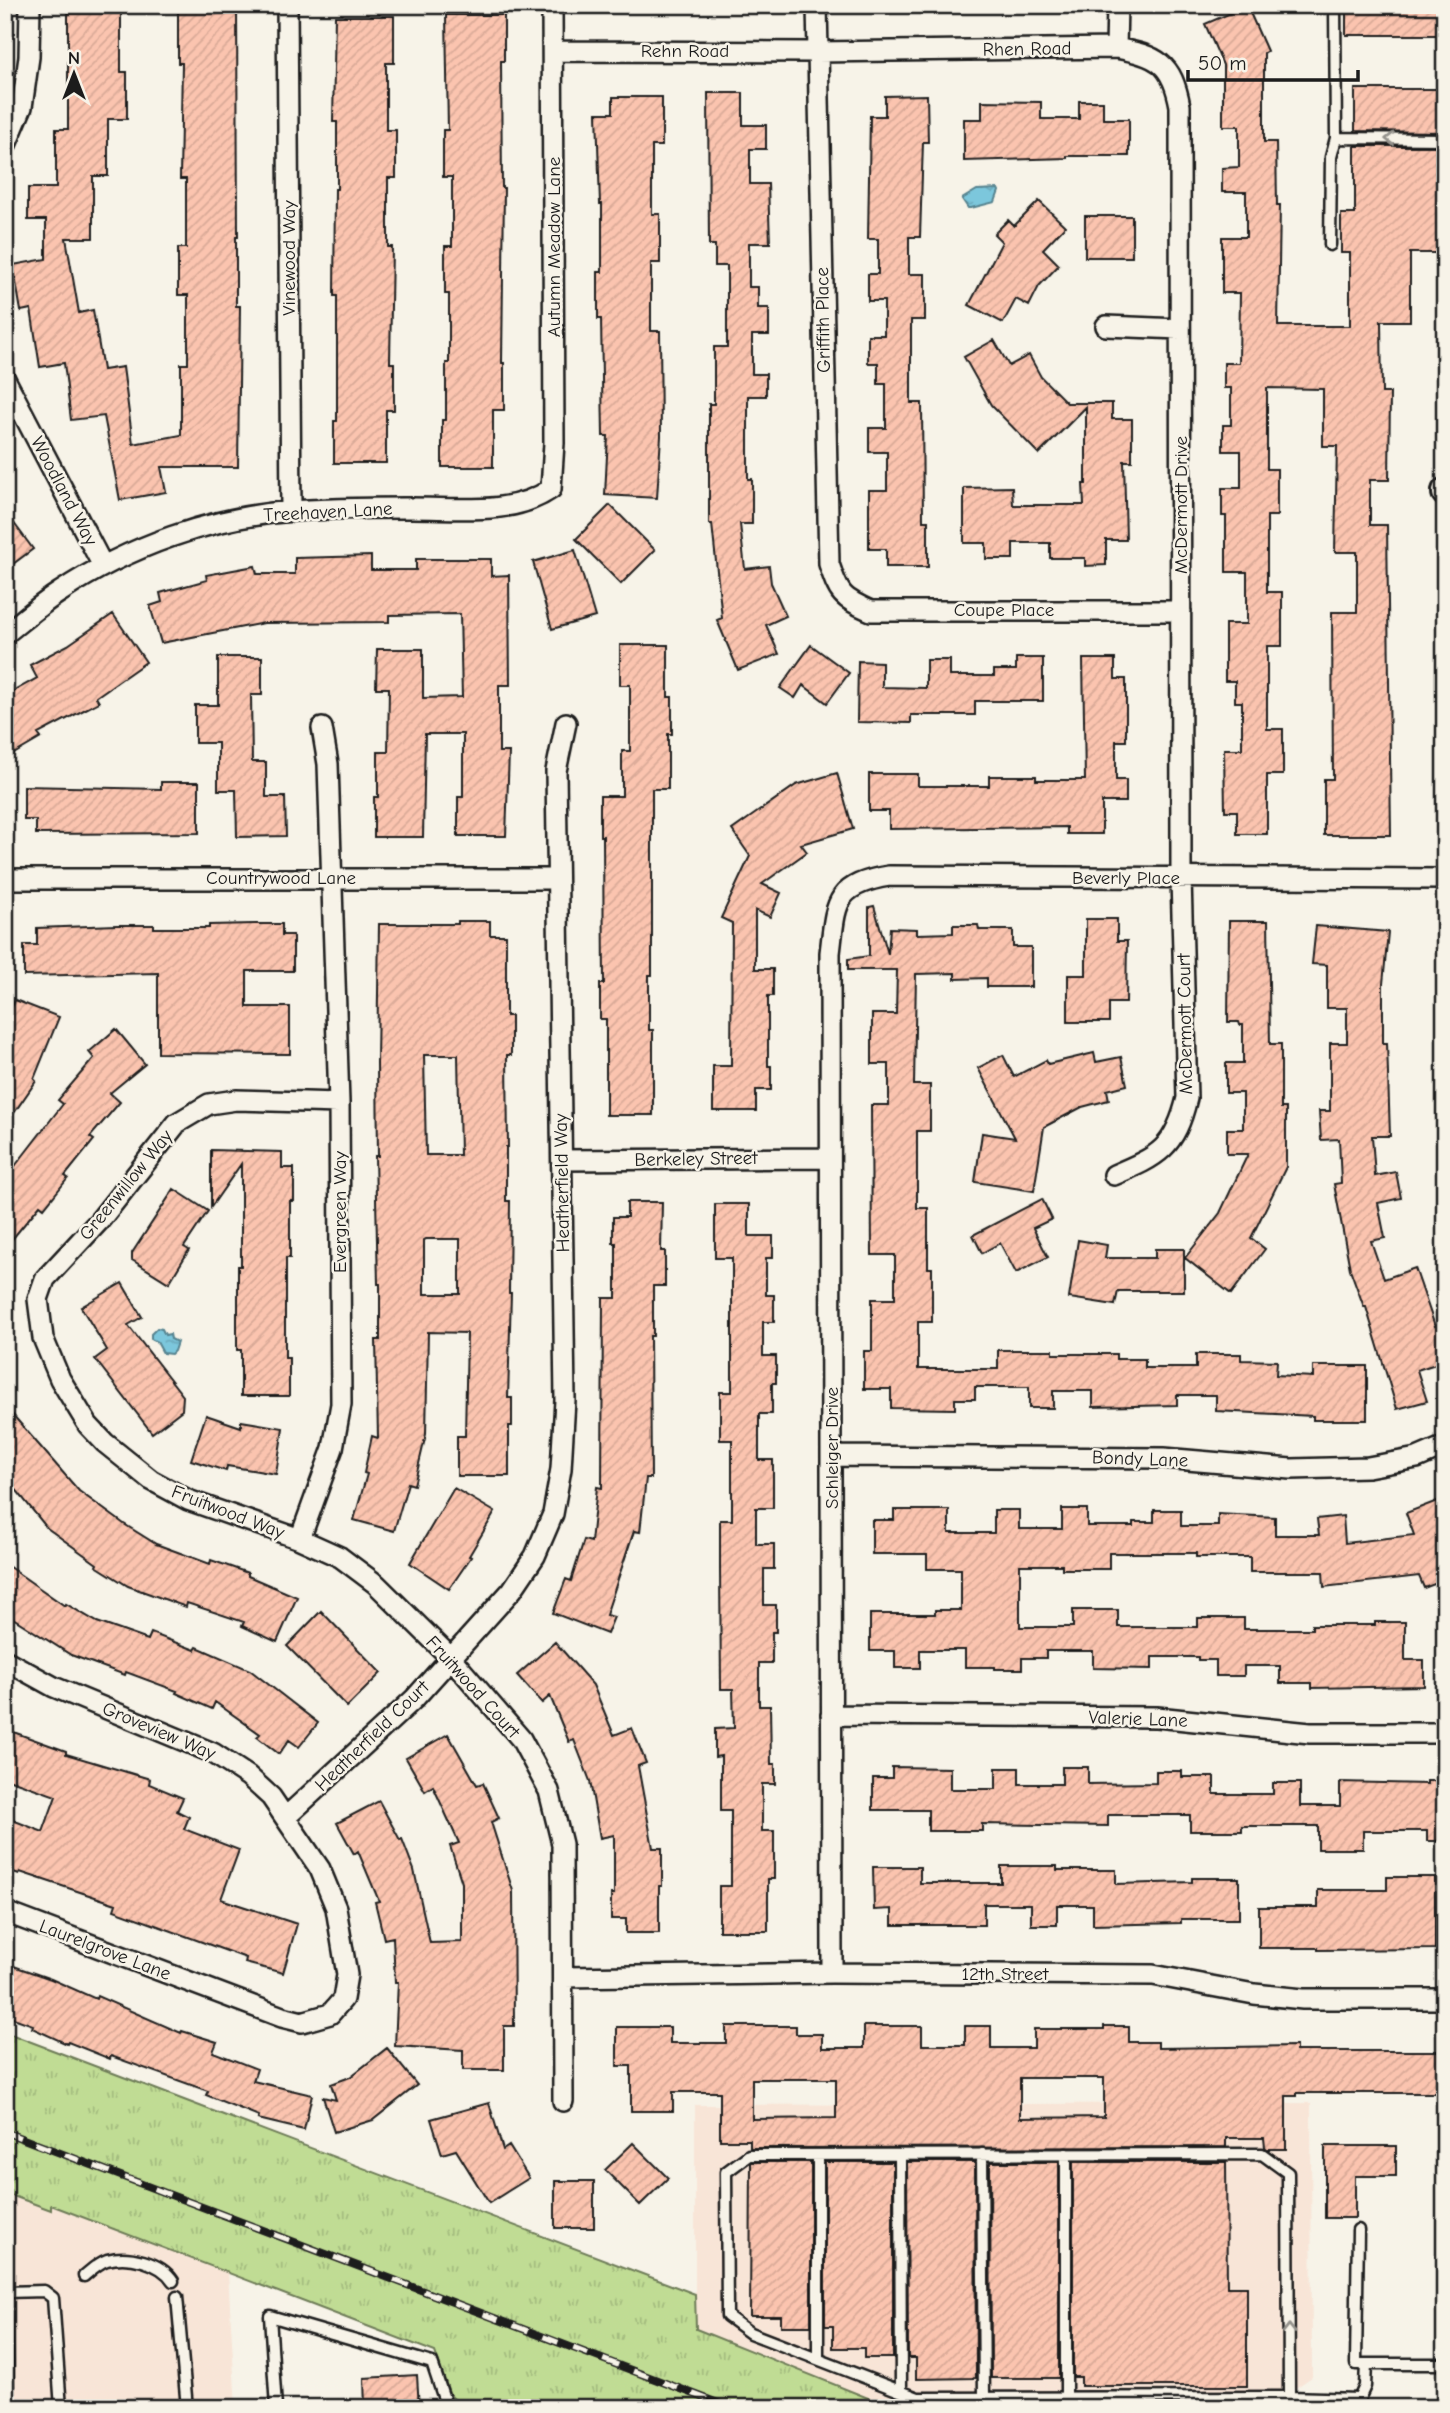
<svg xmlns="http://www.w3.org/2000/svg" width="1450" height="2413" font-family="'Comic Neue',sans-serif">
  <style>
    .built { fill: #f8e5d7 }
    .grass { fill: url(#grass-tufts); stroke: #6e7c58; stroke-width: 2 }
    .water { fill: url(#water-ripples); stroke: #56838f; stroke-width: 2 }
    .building { fill: url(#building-hatch); stroke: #1c1c1c; stroke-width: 2; fill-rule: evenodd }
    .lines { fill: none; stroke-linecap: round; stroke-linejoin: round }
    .service-casing { stroke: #1c1c1c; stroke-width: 15 }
    .minor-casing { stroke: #1c1c1c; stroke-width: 24 }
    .tertiary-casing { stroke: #1c1c1c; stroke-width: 30 }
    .service { stroke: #f7f3e8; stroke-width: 10 }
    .minor { stroke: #f7f3e8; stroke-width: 19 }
    .tertiary { stroke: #f7f3e8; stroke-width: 24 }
    .rail-casing { stroke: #1c1c1c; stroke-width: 8 }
    .rail { stroke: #f7f3e8; stroke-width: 5; stroke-dasharray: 16; stroke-linecap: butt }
    .oneway { stroke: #94928c }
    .labels { text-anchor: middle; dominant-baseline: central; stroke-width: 5; stroke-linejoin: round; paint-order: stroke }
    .street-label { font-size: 19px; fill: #1c1c1c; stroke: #f7f3e8 }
  </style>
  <defs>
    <pattern id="grass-tufts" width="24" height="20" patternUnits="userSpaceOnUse" patternTransform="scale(1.75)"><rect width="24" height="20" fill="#c0dc94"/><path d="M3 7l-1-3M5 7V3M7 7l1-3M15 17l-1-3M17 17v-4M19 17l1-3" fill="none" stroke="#a4bc7f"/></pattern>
    <pattern id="water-ripples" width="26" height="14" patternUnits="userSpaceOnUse" patternTransform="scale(1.75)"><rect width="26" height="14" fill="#7cc7dc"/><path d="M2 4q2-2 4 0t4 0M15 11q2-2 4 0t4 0" fill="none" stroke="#6baabc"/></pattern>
    <pattern id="building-hatch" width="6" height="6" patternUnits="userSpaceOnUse" patternTransform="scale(1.75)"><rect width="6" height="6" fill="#fbc4af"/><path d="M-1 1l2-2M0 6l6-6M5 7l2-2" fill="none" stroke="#d7a896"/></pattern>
  </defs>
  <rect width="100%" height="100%" fill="#f7f3e8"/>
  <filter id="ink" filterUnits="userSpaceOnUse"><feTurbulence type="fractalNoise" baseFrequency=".0143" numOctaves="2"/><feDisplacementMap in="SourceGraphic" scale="14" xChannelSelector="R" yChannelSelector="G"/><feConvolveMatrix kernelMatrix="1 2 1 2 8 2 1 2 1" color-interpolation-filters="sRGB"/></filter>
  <g filter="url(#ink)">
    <path class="built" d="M1311,2103L1312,2377L1266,2408H893L695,2329V2105Z
      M5,2193L50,2209V2205L228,2273L236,2408H5Z"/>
    <path class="grass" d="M5,2032L695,2294L696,2329L893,2408H463L450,2395L435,2352L51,2205V2210L5,2193Z"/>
    <path class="water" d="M998,189L999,191L995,202L971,208H968L962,199L977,190Z
      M157,1328L162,1329L165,1335L170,1334L171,1339L177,1342L174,1351L171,1354L163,1353L157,1342L151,1339V1334Z"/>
    <path class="building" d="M178,5H237L238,237H236V306H240L238,467H161L166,492L120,500L104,416L71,420L64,363L40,367L31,309L21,311L13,265L46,259V220H28V188H56V129H68V13H121V72H127V119H108V176H93V238H66L79,313L93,310L103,370L123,367L133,444L181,435V364H188V295H178V248H186V179H180L182,63H178Z
      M1346,5H1445V35H1346Z
      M1247,6L1267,51L1264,53V142H1276L1277,205H1280L1278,326H1350V253H1341V214H1355V146H1445V193H1438V253H1410V321H1381L1382,393H1390L1389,480H1370V525H1387L1391,835H1324V779H1333L1332,612H1357V552H1335L1337,446H1323V389L1267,388V469H1277V516H1267V592H1282V646H1267V729H1283V775H1267V834H1237V811H1225L1224,749H1242V702H1235V681H1225V624H1247V572H1226V516H1222V488H1241V451H1223V425H1231V388H1224V363H1239L1240,293H1222V237H1246V192H1222V168L1239,167V126H1223V65L1205,24Z
      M446,15H504V61H501L502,188H504L502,363H504V410H493V467H442V420H446V363H449V294H445V246H452V177H443V130H448Z
      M335,16H394V63H386V130H396V178H388V247H392L390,363H394V410H386V463H334V421H337V296H334L335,189H337V122H333Z
      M1355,89H1445V132L1355,131Z
      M708,93H743V125H766V149H750V184H768L770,243H749V287H758V308H769V335H752V374H766V396H748V479H752V524H740L745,569L769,566L771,583L786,616L766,625L779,654L738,670L717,620L722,618L712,524H709V404H714V347H727V266H715V245H709Z
      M927,95L928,142H923L920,237H909V274H925V320H911V403H922L923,521H928V567H886V549H869V490H887V452H869V428H886V384H878V363H868V335H884V301H868V274H878V239H868L870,116H885V96Z
      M613,97H662V146H652V214H660V263H651V331H660L661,436L657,498L605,495L608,436H603L601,319H598V272H602V204H600L597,113H613Z
      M982,101L1041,102V119H1079V101H1103V119H1129V156H1067V158L964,161V119H982Z
      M1039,201L1065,226L1043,249L1059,265L1039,286L1029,306L1016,299L1003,323L969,305L1002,242L994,234L1008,220L1014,226Z
      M1085,216H1132V257H1085Z
      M994,340L1009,366L1029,355L1041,377L1067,403H1112V419H1132V461H1124L1126,540H1106V565L1085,566V558H1050V543H1013V559H986V543H964V488L1012,487L1013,505H1084L1083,484H1086V407L1039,454L991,405L964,357Z
      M610,505L655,550L621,584L576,539Z
      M5,511L33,549L5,570Z
      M575,550L595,617L552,629L533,562Z
      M371,556V570H416V559H491V576L509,575L510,685H499V752H509L506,836H458V797H463V734H425L423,837H374V797H378V752H388L389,688H376L377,649H423V698L462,697L460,614L389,615V622L264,623L161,643L150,606L162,602L160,593L207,580L206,575L255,566L257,574H295V558Z
      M113,614L146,662L96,697L99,702L38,734L41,738L5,759V696L37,678L30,665L68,645Z
      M620,645H668V697H672V734H668V789H652V975H649V1030H653V1115H606V1019H600V984H604L603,836H600V796H622V751H630V685H620Z
      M811,645L849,673L827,703L803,685L795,698L780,688Z
      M218,657H262V695H251L252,762H266V797H285L286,836L237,837L236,790H218V743H195V705H218Z
      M1016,658H1043V701H975V715H911V723L857,722L858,661L882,662V687L926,688V660H950V676H994V670H1016Z
      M1083,659H1115V679H1126V741H1116V780H1126V802H1102V834H1067V827L889,829V811H869V774H918V786H989V776H1036V780H1085Z
      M837,773L853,829L801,844L807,852L762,884L781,893L770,917L755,910V969H773V996H768V1066H771V1090H756V1111H713V1066H731L732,923L721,918L750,856L732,830L796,785Z
      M161,782H199V833L36,834V820H24V786L161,789Z
      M874,906L888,954L890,928L917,929V934L953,933V925H978L979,930H1013V947H1031V987H987V978L955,979V973L916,974L914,1085H930V1131H917V1208H928V1268H932V1322H918V1369H998V1350H1053V1354H1116V1359H1145V1368H1196V1354H1241V1360L1277,1361L1276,1375L1313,1377V1366H1367V1420H1313V1416L1216,1411V1395H1177V1405L1093,1407V1391H1053V1408H1029V1387H975V1399H955V1409L891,1408V1389H864V1351H872V1299H895V1255H872L871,1105H889V1064H872V1014H896L897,970H848V959L869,956V907Z
      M1086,919H1117V941H1127L1126,1003H1109V1022H1068V975H1086Z
      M458,921H490V935H506V1016H511V1055H507L508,1147H506V1201H510L509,1293H511L508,1398H512V1426H509V1476H457V1436H465L467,1333L428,1332L426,1434L414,1485L408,1483L394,1531L354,1520L367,1474L364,1473L372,1436L378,1438L376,1340H380V1284H378L375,1156H378L377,1063L379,924H458ZM424,1055H458L460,1155H426ZM426,1239H460V1294H424V1240Z
      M1229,921H1268L1270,1044H1281V1108H1286V1167L1251,1238L1265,1249L1231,1294L1185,1258L1220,1213L1248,1154H1227V1129H1243V1093H1226V1063H1243V1025H1240L1239,1022H1228Z
      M255,924H282V935H293V971H247V1007H290V1054L158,1053V973L24,976V945H37V928L117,925H154V928H209V925Z
      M1316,926L1388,932L1383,984V1043H1387L1390,1136H1372L1375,1176L1396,1172L1401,1198L1378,1203L1385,1238L1371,1241L1384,1279L1415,1268L1435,1326L1445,1323V1361L1417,1370L1427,1401L1397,1409L1366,1307H1364L1350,1269L1334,1184L1341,1183L1339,1139L1321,1140L1319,1111H1330V1043H1347V1008H1327V965L1312,964Z
      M15,1000L59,1017L34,1079L36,1081L5,1126V1022Z
      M116,1029L145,1064L110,1093L120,1102L90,1137L94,1140L65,1176L68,1178L44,1208L40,1205L5,1248V1179L63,1104L58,1100L94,1058L89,1052Z
      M1094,1053L1096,1062L1121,1057L1127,1085L1107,1090L1109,1100L1082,1107L1044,1127L1034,1191L975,1182L982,1133L1015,1138L978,1068L1003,1055L1014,1077L1046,1060L1048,1064Z
      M211,1150L282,1152V1168H294V1201H290V1258H286V1304H285V1358H289V1396H241V1350H237V1313H238V1266H241V1164L211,1207Z
      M174,1189L208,1211L184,1247L189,1250L169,1283L132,1260V1253Z
      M1042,1199L1052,1219L1033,1228L1048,1257L1016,1273L1000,1243L982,1253L973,1235Z
      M627,1202H662L661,1251H665V1286H653V1336H650L651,1478H646L640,1532L634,1531L606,1615L614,1617L607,1634L553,1613L566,1579L571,1581L584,1540L591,1542L597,1487L602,1488L603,1298H616V1243H613V1217H627Z
      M715,1204H749V1236H773V1258H766V1295H774V1322H763V1356H776V1383H772V1414H759V1460H773V1508H756V1544H774V1569H764V1605H776V1632H772V1663H759V1706H770L771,1764H775V1784H762V1831H774V1879H768V1931H719V1886H731V1811H721V1756L715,1757V1729L734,1728L733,1689H721L720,1569V1520H732V1440H720V1392H732V1258H715Z
      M1078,1240L1107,1245L1105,1258H1155V1249H1184V1291H1118L1115,1305L1069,1298Z
      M122,1283L142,1317L128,1325L183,1396L182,1410L152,1433L95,1359L107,1350L81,1307Z
      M5,1406L79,1491L124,1524L156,1544L210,1564L211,1560L248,1573V1576L297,1597L277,1642L242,1626L244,1622L187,1603L186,1607L128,1586L96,1566L97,1564L47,1528L5,1476Z
      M206,1415L241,1427V1421L283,1428L276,1474L227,1466L226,1471L191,1460Z
      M454,1488L495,1512L469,1556L471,1557L449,1589L410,1563Z
      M1445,1498V1580L1424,1588L1419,1576L1324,1587L1323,1572H1250V1557H1196V1553H1109V1569H1062V1565H1020V1627H1073V1610H1118V1627H1198V1618H1244V1629H1312V1625H1375V1622H1405V1660H1424V1686L1312,1688V1683H1280V1666H1244V1676H1216V1660H1198V1657H1152V1669L1093,1668V1651H1046V1658H1022V1669H995V1667H965V1650H920V1668H895V1651H870V1614H935V1610H961V1569H927V1554H872V1520H894V1510H949V1533H994V1510H1019V1529H1062V1509H1087V1526H1133V1522H1154V1510H1181V1526H1218V1514L1275,1517V1535H1319L1317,1519L1343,1516L1345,1543L1414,1535L1406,1513Z
      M5,1564L65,1606L66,1604L97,1622L148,1640L151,1633L195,1650L197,1647L250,1670L318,1723L299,1747L289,1740L279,1754L257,1737L260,1734L215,1702L212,1709L176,1693L177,1691L126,1672L125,1675L71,1655L5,1613Z
      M321,1611L381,1673L347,1707L287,1646Z
      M555,1642L593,1685L614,1735L632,1728L646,1763L638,1766L653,1848H662V1886H659V1933H626V1919H611V1894H614V1835L600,1838L590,1781L574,1740L569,1742L550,1696L542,1703L517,1675Z
      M5,1729L66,1751V1754L150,1779L149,1784L183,1798L177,1811L189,1817L184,1829L239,1850L221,1899L297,1924L283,1973L245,1963L246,1958L114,1910L116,1904L20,1872L19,1874L5,1869V1817L43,1832L56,1796L5,1778Z
      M448,1734L477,1785L483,1783L499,1818L491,1822L513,1891L514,2026H504V2070H463V2050L395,2046L398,1982H395L393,1937L384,1939L375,1902L379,1901L358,1851L354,1854L337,1823L379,1801L400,1840L402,1839L414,1870L430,1943L462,1942V1883L450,1846L459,1843L433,1786L425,1791L406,1758Z
      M892,1767L950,1768V1789H996V1768H1019V1784H1062V1767H1088V1784L1156,1783V1771H1182V1777H1214V1794H1273V1783H1300V1806H1340V1782L1427,1784V1781H1445V1841H1427V1831H1363V1849H1318V1826H1242V1831H1190V1815H1108V1826L982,1824V1831H928V1810H873V1778H892Z
      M1001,1866H1057V1870H1116V1884L1192,1882V1878H1239V1919H1181V1923L1093,1925V1905H1057V1925H1031V1904H984V1925H892V1909L874,1910L873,1867H920V1883H1001Z
      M1387,1877H1435V1949L1318,1950V1948H1259V1907H1318V1890H1387Z
      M5,1963L51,1979L96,1999L97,1996L181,2033L182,2031L217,2042L213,2052L257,2069L253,2081L312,2095L304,2130L258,2119L259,2116L206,2095L208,2091L111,2056L110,2059L68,2042L67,2044L32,2028L33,2025L5,2015Z
      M726,2026H796V2034H822V2048H864V2026H922V2045H965V2026H991V2048H1034V2029H1104V2026H1129V2042H1158V2048L1296,2046V2051H1440V2093H1297V2096H1286V2149H1267L1265,2147L1264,2138H1226V2147L750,2148V2140H720V2092H673V2111H631V2066H617V2027H670V2043H726ZM1020,2078H1104V2117L1020,2118ZM752,2079H836V2118L752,2119Z
      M387,2048L417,2085L373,2120L334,2132L323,2097L336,2100L331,2084L350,2077Z
      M489,2103L503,2150L509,2146L529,2178L489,2203L456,2150L442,2154L431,2119Z
      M633,2143L668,2178L640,2205L605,2170Z
      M1325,2146H1396V2176H1355V2218H1325Z
      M751,2162H811V2326H781V2316H750Z
      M825,2162H893V2358H864V2348H833V2326H825Z
      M907,2162H975L976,2378L916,2379V2358H908Z
      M990,2162H1059V2378H991Z
      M1073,2162H1226L1227,2287H1247V2386H1081V2377H1073Z
      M555,2181H594V2228H555Z
      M417,2375L419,2408H365L364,2378Z"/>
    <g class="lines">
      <defs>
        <path id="service" d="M1336,138L1445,139
          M1330,245L1331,157L1336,138L1335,5
          M982,2154L984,2398
          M1066,2154V2397
          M818,2155V2359
          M900,2155L901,2391
          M1358,2230L1356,2364H1445
          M84,2276C91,2270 98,2263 107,2260C128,2254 161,2262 173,2281
          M5,2282L8,2408
          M5,2292L44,2291L53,2298L61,2408
          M177,2297L187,2408
          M276,2408L270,2316L432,2363L447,2408
          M1289,2408V2397L1288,2173L1262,2154L749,2155L726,2172L727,2316L750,2333L918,2398L1289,2397L1359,2399L1365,2386L1366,2364"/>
        <path id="minor" d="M287,5L291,511
          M817,5L829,564C839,594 841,598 871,611H1181
          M1116,48L1117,5
          M554,51L817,52L1116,48C1157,56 1172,62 1180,106L1181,878L1187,1098C1175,1148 1159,1156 1114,1175
          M5,147L22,107L29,57L30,5
          M1106,326L1180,329
          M5,379L103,566
          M5,634C23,620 41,604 60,592C127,547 213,516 294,511C331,508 369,508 406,508C453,507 511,517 551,489L554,443L552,5
          M5,879H556
          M339,1103L236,1100L209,1104L177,1123L100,1220L45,1279L38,1299L43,1338L60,1379L88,1425L105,1443L151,1480L188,1500L300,1539L340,1557L376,1584L451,1658L521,1739L549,1791L562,1844L563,2101
          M562,1160L830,1158
          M832,1456L1164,1458L1291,1469L1368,1467L1417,1458L1445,1446
          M300,1539L333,1448L341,1404L339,1103L328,764L322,728
          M5,1660L54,1687L213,1753L248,1776L271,1797L320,1869L336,1908L347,1975L343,1999L330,2014L302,2022L282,2017L5,1912
          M831,1715L1157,1717L1310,1733H1445
          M286,1817L414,1699L512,1590L535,1556L553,1514L561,1469L565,1400L556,771L566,723
          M832,1973L830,953C836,904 833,885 889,876L1445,879
          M564,1977L832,1973L1153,1975L1254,1994L1303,1999H1445"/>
        <path id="tertiary" d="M1445,491V493"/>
      </defs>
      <use href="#service" class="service-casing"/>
      <use href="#minor" class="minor-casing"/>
      <use href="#tertiary" class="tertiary-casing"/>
      <use href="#service" class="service"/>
      <use href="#minor" class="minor"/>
      <use href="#tertiary" class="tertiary"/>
      <defs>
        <path id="rail" d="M5,2132L731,2408"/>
      </defs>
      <use href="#rail" class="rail-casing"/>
      <use href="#rail" class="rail"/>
    </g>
    <defs><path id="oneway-chevron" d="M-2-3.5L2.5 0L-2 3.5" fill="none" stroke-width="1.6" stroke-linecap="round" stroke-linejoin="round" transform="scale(1.75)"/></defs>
    <g class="oneway">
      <use href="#oneway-chevron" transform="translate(1390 139) rotate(-180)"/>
      <use href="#oneway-chevron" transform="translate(1289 2329) rotate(-90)"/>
    </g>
  </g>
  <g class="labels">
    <g class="street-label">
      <text transform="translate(1027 49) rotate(-1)">Rhen Road</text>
      <text x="685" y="51">Rehn Road</text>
      <text transform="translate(554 247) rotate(-90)">Autumn Meadow Lane</text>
      <text transform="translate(289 258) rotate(-90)">Vinewood Way</text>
      <text transform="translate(823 320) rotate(-91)">Griffith Place</text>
      <text transform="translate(64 491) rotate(62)">Woodland Way</text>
      <text transform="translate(1181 505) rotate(-90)">McDermott Drive</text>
      <text transform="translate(328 512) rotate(-3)">Treehaven Lane</text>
      <text x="1004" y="610">Coupe Place</text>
      <text x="281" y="878">Countrywood Lane</text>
      <text x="1126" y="878">Beverly Place</text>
      <text transform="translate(1185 1024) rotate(-91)">McDermott Court</text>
      <text transform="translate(696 1159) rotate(-1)">Berkeley Street</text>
      <text transform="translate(562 1183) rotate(-91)">Heatherfield Way</text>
      <text transform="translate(126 1185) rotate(-51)">Greenwillow Way</text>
      <text transform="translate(340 1212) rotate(-90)">Evergreen Way</text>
      <text transform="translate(832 1448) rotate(-90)">Schleiger Drive</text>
      <text transform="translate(1140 1459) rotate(2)">Bondy Lane</text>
      <text transform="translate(228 1512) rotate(21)">Fruitwood Way</text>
      <text transform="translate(473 1687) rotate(48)">Fruitwood Court</text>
      <text transform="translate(1138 1719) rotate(2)">Valerie Lane</text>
      <text transform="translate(159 1731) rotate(23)">Groveview Way</text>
      <text transform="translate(372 1736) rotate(-44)">Heatherfield Court</text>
      <text transform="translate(105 1950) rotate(21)">Laurelgrove Lane</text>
      <text x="1005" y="1974">12th Street</text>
    </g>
  </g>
  <rect width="1450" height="2413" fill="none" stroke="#f7f3e8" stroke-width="28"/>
  <rect x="14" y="14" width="1422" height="2385" fill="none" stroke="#1c1c1c" stroke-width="2.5" filter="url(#ink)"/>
  <g transform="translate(74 74)" stroke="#f7f3e8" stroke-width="5" paint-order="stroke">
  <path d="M0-5L12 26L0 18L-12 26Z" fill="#1c1c1c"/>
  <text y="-10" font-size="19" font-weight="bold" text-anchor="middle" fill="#1c1c1c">N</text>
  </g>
  <path d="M1188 70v10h170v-10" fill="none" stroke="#1c1c1c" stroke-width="3.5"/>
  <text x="1198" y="70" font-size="21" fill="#1c1c1c" stroke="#f7f3e8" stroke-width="5" paint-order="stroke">50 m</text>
</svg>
